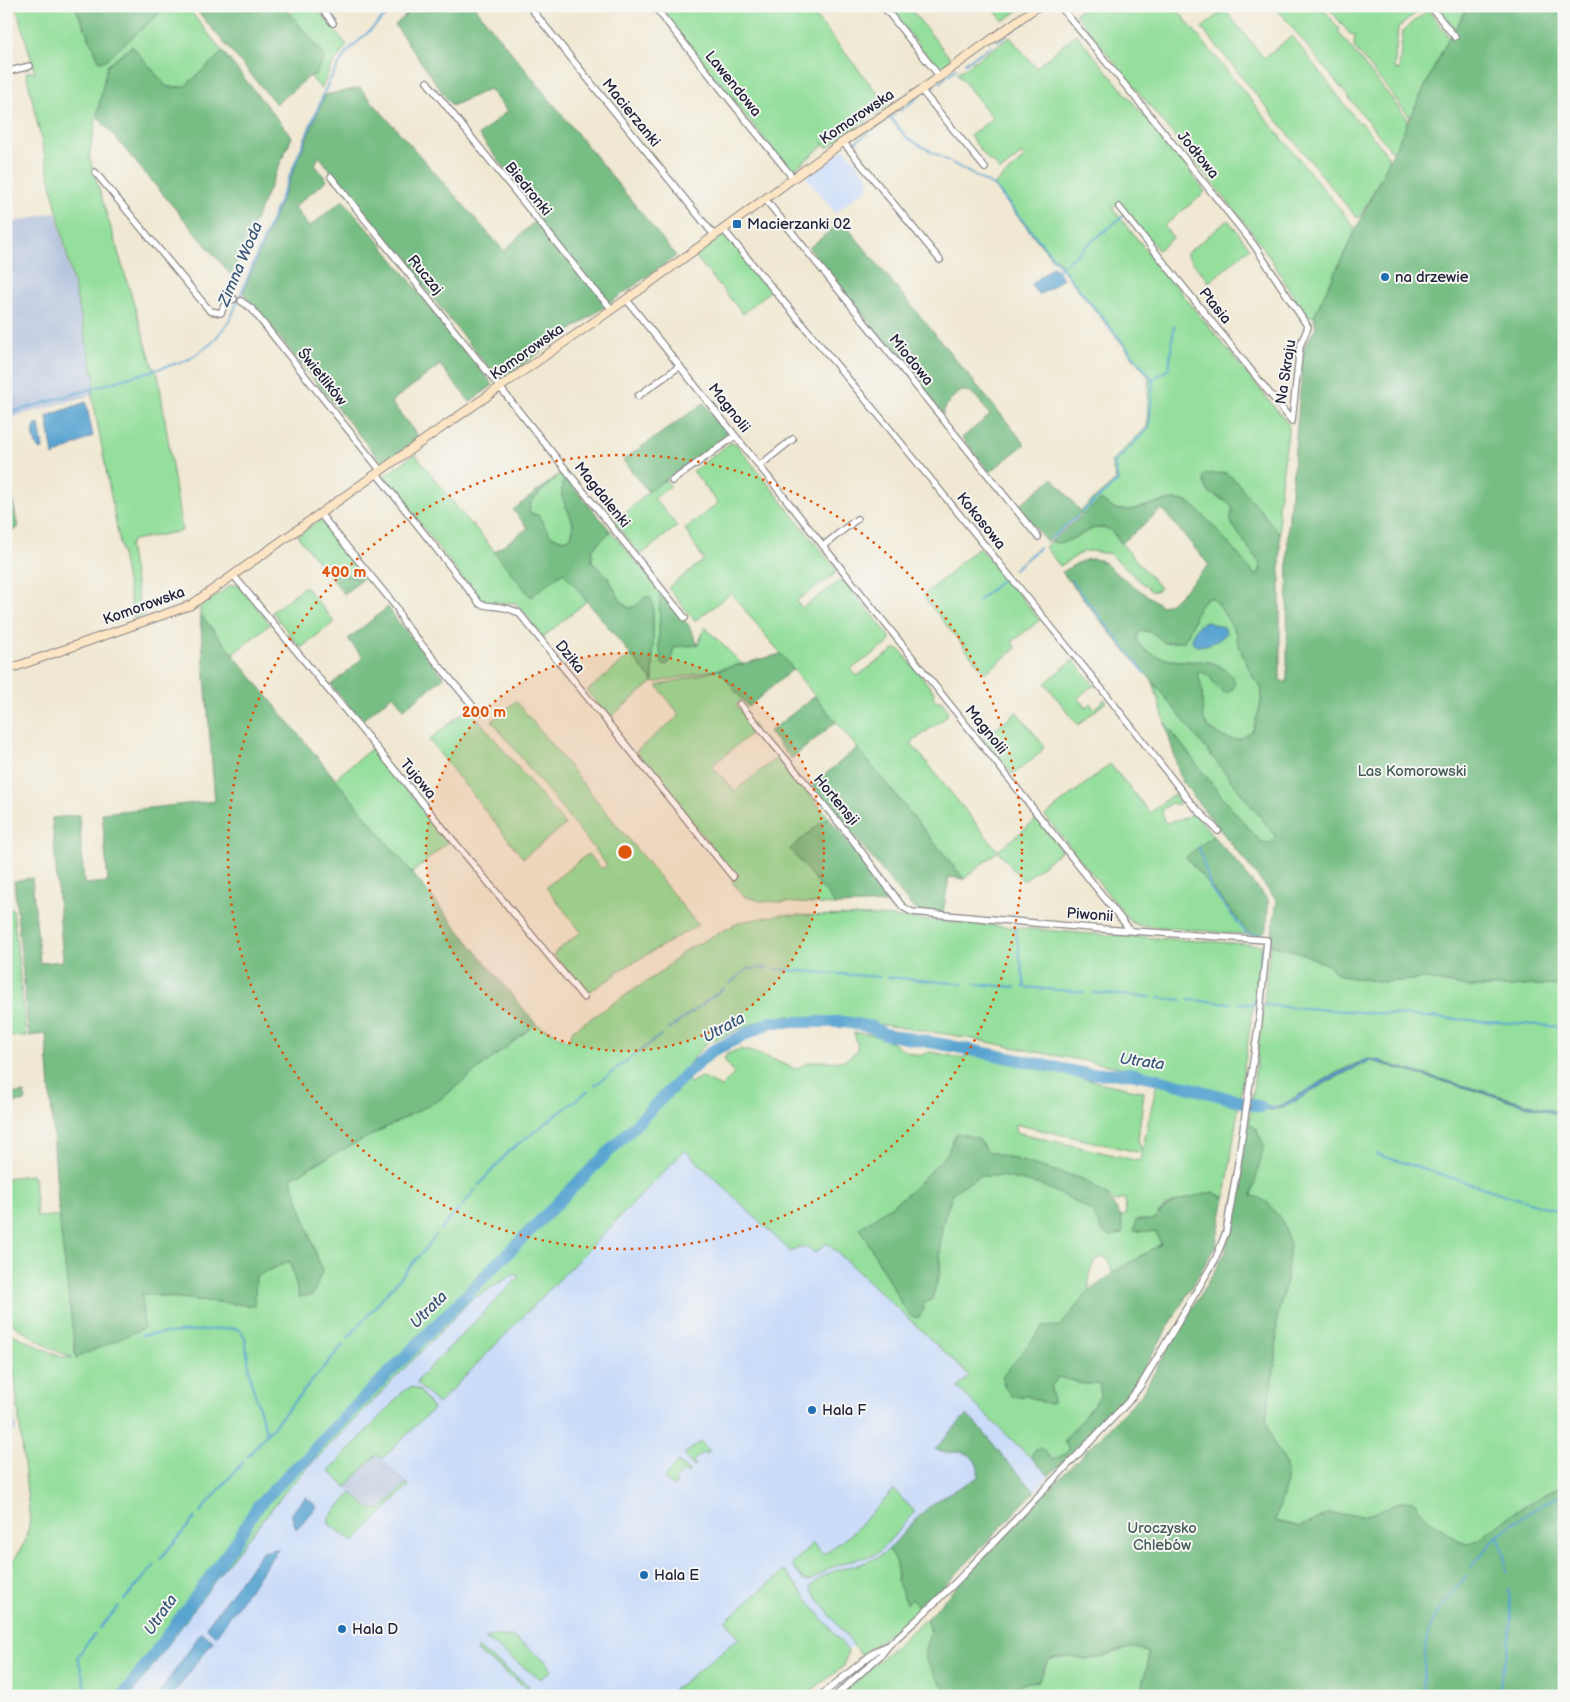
<svg xmlns="http://www.w3.org/2000/svg" width="1570" height="1702" font-family="'Balsamiq Sans',sans-serif">
  <style>
    .built { fill: #cbdcf9 }
    .industrial { fill: #b7c5de }
    .green { fill: #94df9c; stroke: #5b806c; fill-rule: evenodd }
    .forest { fill: #77be84; stroke: #4c7060; fill-rule: evenodd }
    .water { fill: #59a4d1; stroke: #3e6386 }
    .lines { fill: none; stroke-linecap: round; stroke-linejoin: round }
    .stream { stroke: #59a4d1; stroke-width: 2 }
    .river { stroke: #59a4d1; stroke-width: 12 }
    .street-casing { stroke: #898586; stroke-width: 8 }
    .secondary-casing { stroke: #898586; stroke-width: 10 }
    .street { stroke: #fff; stroke-width: 5.5 }
    .secondary { stroke: #fce5c4; stroke-width: 8 }
    .ring { fill: none; stroke: #de560e; stroke-width: 2.5; stroke-dasharray: 2.5 5 }
    .poi-dot { fill: #1f6fb2; stroke: #f6f6f2; stroke-width: 2 }
    .labels { text-anchor: middle; dominant-baseline: central; stroke-width: 4; stroke-linejoin: round; paint-order: stroke }
    .street-label { font-size: 15px; fill: #22223b; stroke: #f6f6f2 }
    .poi-label { font-size: 15px; fill: #22223b; stroke: #f6f6f2; text-anchor: start }
    .park-label { font-size: 15px; fill: #445b58; stroke: #f6f6f2 }
    .water-label { font-size: 16px; font-style: italic; fill: #385677; stroke: #f6f6f2 }
    .centre { fill: #de560e; stroke: #f6f6f2; stroke-width: 2.5 }
    .ring-label { font-size: 15px; text-anchor: middle; font-weight: bold; fill: #de560e; stroke: #f6f6f2; stroke-width: 4; stroke-linejoin: round; paint-order: stroke }
  </style>
  <rect width="100%" height="100%" fill="#f6f6f2"/>
  <filter id="ink" filterUnits="userSpaceOnUse"><feTurbulence type="fractalNoise" baseFrequency=".02" numOctaves="2"/><feDisplacementMap in="SourceGraphic" scale="10" xChannelSelector="R" yChannelSelector="G"/><feConvolveMatrix kernelMatrix="1 2 1 2 8 2 1 2 1" color-interpolation-filters="sRGB"/></filter>
  <filter id="wash" filterUnits="userSpaceOnUse"><feTurbulence type="fractalNoise" baseFrequency=".0096" numOctaves="4" result="noise"/><feDisplacementMap in="SourceGraphic" scale="20" xChannelSelector="R" yChannelSelector="G"/><feGaussianBlur stdDeviation="1.12" result="paint"/><feColorMatrix in="noise" values="0 0 0 0 0 0 0 0 0 0 0 0 0 0 0 0 0 1.4 0 .05"/><feComposite in="paint" operator="in"/></filter>
  <g filter="url(#wash)">
    <rect width="100%" height="100%" fill="#f0e8d2"/>
    <path class="built" d="M844,148L868,177V187L835,213L806,177Z
      M674,1100L969,1376L958,1388L1049,1476L921,1611L912,1600L848,1650L844,1666L795,1696H131L222,1571L289,1487L517,1252Z"/>
    <path class="industrial" d="M56,212L95,380L92,395L6,419V224Z
      M6,1329L16,1431L8,1432L6,1431Z
      M377,1454L407,1483L380,1510L370,1509L346,1487Z"/>
    <path class="green" d="M16,6H75L100,62L168,6H186L223,52L184,87H167L132,46L107,66L89,156L153,367L158,374L182,531L133,540L129,546L141,612L145,615L134,619L92,395L95,380L26,72H35Z
      M299,6H315L347,45L331,67L321,89L310,76L316,74L291,14Z
      M657,6H807L888,106L827,148L821,141L824,145L791,172Z
      M887,6H908L951,59L938,69Z
      M991,6H1025L1003,21Z
      M1084,6H1174L1356,229L1314,316L1306,317L1269,256L1249,228L1075,14Z
      M1275,6H1321L1340,30L1338,32L1407,118V124L1395,150H1391Z
      M1327,6H1424L1398,28L1394,69L1399,70L1403,31L1428,10L1449,37L1410,117L1354,47L1355,35L1350,34Z
      M1436,6H1467L1455,30Z
      M1224,9L1264,58L1292,36L1359,123L1361,122L1388,156L1389,162L1360,217H1356L1202,28Z
      M1076,34L1183,163L1205,192L1164,226L1173,238L1158,250L1119,203L1112,208L1289,425L1278,506L1280,534L1234,479L1226,473L1206,474L1203,478L1208,492L1228,503L1232,507V524L1260,564V572L1255,575C1243,562 1199,506 1187,502C1162,494 1139,515 1115,509C1110,507 1105,503 1101,500L1083,515L1080,511L1116,480L1111,462L1147,427L1149,377L1068,277L1066,272L1056,257L1053,260L994,187L996,183L1025,157L1022,154L1000,171L992,161L990,162L970,136L993,118L957,73L1010,37L1036,68Z
      M1228,220L1250,248L1209,282L1186,254Z
      M720,237H727L771,290L743,314L695,256Z
      M730,443L736,444L836,569L835,574L796,601L802,608L840,581H845L890,637L889,643L851,669L857,676L895,649L900,650L934,692L933,696L936,701H941L947,709V716L911,743L998,851L1037,819L1062,850L1023,881L998,851L964,879L731,593L695,621L668,588L704,560L685,529L718,503L693,471Z
      M415,454L470,524H472L531,596L563,571L587,601L543,637L516,603L483,602L465,582L384,476Z
      M562,472L565,477C552,502 582,516 570,538L565,540L551,536L545,529L542,520L529,511L531,502Z
      M665,480L671,486L654,498L677,526L641,555L613,521L618,520L648,492Z
      M320,519L365,577L361,580C352,574 340,574 329,575L299,538L298,535Z
      M1094,528L1109,529L1160,588L1156,591H1151L1110,554L1090,551L1083,552L1060,566L1045,547L1051,541L1055,543L1077,537Z
      M609,529L660,591L659,646L666,666L671,660L674,647L698,645L705,627L742,664L654,683L653,682L609,718L587,691L631,655L653,681V615L645,597C640,602 636,608 628,608L619,598L607,576L592,562V549L609,533Z
      M979,547L1040,620L1012,642L1016,648L985,673L926,600L923,595L953,571L956,566Z
      M231,585H239L270,624L233,654L200,614V607Z
      M305,586L334,622L301,648L272,612Z
      M1206,598H1212L1219,605L1235,631L1240,649L1253,677L1262,688C1263,704 1257,714 1253,730L1240,740H1231L1221,736L1208,727L1201,714L1202,693L1197,671C1209,671 1211,678 1216,687L1234,679C1228,673 1221,666 1213,663C1204,660 1195,662 1186,661C1171,661 1148,657 1139,644C1136,639 1137,635 1141,631C1152,630 1157,636 1165,643L1184,641C1194,627 1193,610 1206,598Z
      M1073,660L1095,686L1089,688L1078,698L1086,707L1090,703L1094,709L1105,699L1106,702L1078,725L1045,683Z
      M719,670L742,699L736,705L756,729L712,766L735,791L779,756L828,817L790,849L836,905L761,901L744,896L732,882L737,878L636,751L680,715L657,686Z
      M1153,682L1277,838L1272,843H1266L1260,841L1225,801L1165,723Z
      M516,701L698,925L615,973L616,975L589,992H583L553,954L581,932L546,887L588,854L602,869L607,865L492,721Z
      M469,708L565,825L523,858L429,740Z
      M1017,712L1044,746L1040,753L1015,773L1012,774L983,739Z
      M372,748L449,841L412,873L335,779Z
      M1110,764L1150,813L1173,794L1178,800L1179,804L1177,805L1171,803L1162,810L1164,821L1167,823L1188,817L1190,814L1191,808L1213,836L1186,857L1251,935L1138,925L1131,922L1045,816Z
      M13,909L26,1036L6,1037V910Z
      M778,915L881,916L1079,933L1262,945L1225,1198L1213,1192C1183,1200 1140,1202 1161,1244L1112,1274L1109,1261L1104,1257L1095,1260L1089,1274V1291L1060,1326L1011,1396H1026L1049,1404L1053,1402L1051,1387L1058,1377L1086,1384L1099,1383L1101,1395L1064,1441L1069,1449L1066,1454L1052,1460L1046,1453L1033,1452L1031,1458L958,1388L969,1375L827,1243L815,1253L808,1247H798L791,1252L685,1150L438,1404L417,1384L419,1378L519,1277L514,1274L471,1300L289,1487L222,1571L131,1696H6V1573L26,1540L30,1520L10,1333L61,1357L73,1358L52,1349L6,1320V1178L32,1175L34,1178L37,1217L59,1216L76,1358L142,1294L254,1306L255,1276L290,1261L299,1297L322,1272L291,1178L323,1160L439,1100L536,1024L569,1041L573,1030L661,972L684,951L740,922ZM787,1015L799,1018L884,1025L953,1035L1042,1053L1159,1074L1142,1151L1138,1139L1144,1092L969,1054L962,1058L930,1052L919,1056L907,1052L891,1042L871,1034L854,1033L858,1047C846,1069 829,1058 811,1062C806,1063 801,1067 796,1069L757,1053L740,1049L727,1054L724,1059L734,1074L721,1087L701,1077L690,1083L682,1072L707,1042L720,1038L759,1021ZM1015,1124L1142,1153L1139,1161L1015,1132ZM956,1133L978,1138L986,1151L1083,1179L1106,1194L1114,1202L1125,1198L1126,1215L1121,1217L1123,1234L1104,1233L1091,1211L1073,1200L1041,1185L1001,1176H979L953,1192L942,1225L940,1250V1272L932,1299L923,1304L901,1303L861,1228L910,1192L947,1154Z
      M1270,945L1299,952L1330,966L1338,974L1347,977L1384,982L1426,979L1467,987H1511L1534,985L1564,986V1114L1387,1064C1360,1045 1305,1099 1278,1106C1270,1109 1259,1106 1251,1104L1263,1011Z
      M1372,1061L1564,1116V1484L1515,1512L1479,1540L1467,1543L1458,1540L1431,1521L1420,1510L1415,1503L1404,1501L1374,1513L1361,1516L1329,1513L1300,1527L1275,1521L1287,1481L1285,1462L1273,1442L1266,1418L1276,1359L1277,1318L1286,1281L1252,1197L1257,1134L1256,1129L1249,1122L1251,1107L1271,1110L1287,1106L1327,1082L1363,1064Z
      M411,1387L419,1390L433,1409L382,1459L377,1454L346,1487L329,1471L404,1391Z
      M701,1442L710,1451L706,1454L703,1452L693,1462L696,1465L693,1466L684,1454Z
      M677,1462L684,1467L689,1472L688,1474L684,1471L674,1481L677,1484L673,1487L664,1479Z
      M407,1483L409,1485L354,1542L329,1524V1517L352,1493L370,1509L380,1510Z
      M894,1490L915,1512L880,1551L872,1556L856,1559L830,1568L810,1581H804L792,1565L813,1543L823,1555L850,1535Z
      M888,1550L897,1563L907,1603L912,1599L921,1611L861,1655L811,1590V1587C829,1563 866,1570 888,1550Z
      M783,1572H786L848,1651L844,1666L804,1696H666L739,1638L726,1620Z
      M927,1618C935,1639 922,1642 926,1658C928,1666 944,1687 949,1696H841L846,1689Z
      M495,1635L507,1637V1635L513,1637L547,1662L552,1670L540,1679L485,1639Z
      M1132,1647L1140,1649L1148,1653V1663L1143,1681L1145,1696H1015C1020,1681 1025,1683 1039,1681L1047,1663L1050,1659L1069,1657L1096,1659Z
      M478,1648L529,1686L527,1688L476,1651Z"/>
    <path class="forest" d="M75,6H168L106,60L100,62Z
      M193,6H284L325,56L316,74L310,76L276,104Z
      M416,6H474L676,256L499,381L319,156L315,165L327,180L294,207L309,227L343,200L376,238L493,385L470,402L440,365L391,402L419,437L383,464L243,293L325,95L360,88L504,251L541,215L479,135L507,111L489,89L452,106L395,25Z
      M1467,6H1564V986L1534,985L1511,987H1467L1426,979L1384,982L1346,977L1337,974L1330,966L1299,952L1270,945L1277,901L1193,796L1185,783H1182L1165,723L1225,801L1260,841L1269,844L1276,837L1153,682L1112,635L1062,572C1071,567 1083,558 1094,559C1106,560 1111,571 1120,576C1134,586 1148,596 1162,606L1172,602L1209,565L1162,509L1122,543C1118,539 1113,531 1108,529C1088,521 1070,550 1051,541L1101,500C1105,503 1110,507 1114,509C1139,515 1162,494 1187,502C1199,506 1244,562 1255,575L1260,572V564L1232,524L1230,517L1233,512C1230,494 1206,501 1203,478L1206,474L1226,473L1234,479L1280,534V680L1287,683L1288,528L1304,347L1316,327L1314,316L1449,37L1456,29ZM1206,598H1212L1219,605L1235,631L1240,649L1253,677L1262,688C1263,704 1257,714 1253,730C1244,738 1237,742 1226,738C1200,728 1203,717 1202,694C1202,687 1200,679 1197,672C1214,671 1212,691 1227,693L1232,690L1235,682C1232,673 1221,666 1212,663C1203,660 1194,662 1185,661C1170,661 1148,657 1139,644C1136,639 1137,635 1141,631C1152,630 1157,636 1165,643L1184,641C1194,627 1193,610 1206,598Z
      M132,46L167,87H184L223,52L292,137L231,275L97,116L107,66Z
      M842,221L1025,444L990,472L962,438L990,415C982,405 971,383 957,394C949,400 946,405 943,414L809,248Z
      M704,403L727,432L725,437L648,492L623,460Z
      M6,465L18,528L6,533Z
      M562,472L531,502L529,511L532,514L538,515L551,536L564,540L570,538C583,515 551,504 565,477L609,529V533L592,549V562L607,576L619,598L628,608C636,608 640,602 645,597H650L653,604V682L563,572L531,597L494,552L528,528L513,510Z
      M1053,478L1082,513L1047,542L1018,506Z
      M340,574L357,578L361,580L344,594L329,575Z
      M660,591L689,626L698,645L674,647L671,660L666,666L662,664L659,646Z
      M388,607L396,619L444,677L404,709L393,695L361,721L331,685L363,658L348,639Z
      M200,614L536,1024L439,1100L323,1160L291,1178L322,1272L313,1295L299,1297L290,1261L256,1276L255,1306L142,1294L144,1328L76,1358L59,1216L46,1034L29,1036L14,881L32,878L40,963L63,961L52,818L79,815L84,884L108,882L102,813L215,801Z
      M781,654L793,669L748,707L719,670Z
      M815,696L836,722L791,759L769,732Z
      M857,748L964,879L949,877L943,913L920,912L912,907L812,785Z
      M828,817L898,904L888,903L836,905L790,849Z
      M1213,836L1243,869L1248,878L1268,900L1267,929L1259,936L1251,935L1186,857Z
      M24,1093L26,1101L6,1104V1094Z
      M1249,1122L1256,1129L1264,1145L1252,1196L1258,1197L1268,1203L1283,1222L1290,1245L1286,1281L1277,1318L1276,1359L1266,1417L1273,1442L1285,1462L1287,1472V1481L1275,1521L1300,1527L1329,1513L1361,1516L1374,1513L1404,1501L1411,1500L1415,1503L1420,1510L1431,1521L1458,1540L1467,1543L1479,1540L1515,1512L1564,1484V1696H1145L1143,1681L1148,1664V1653C1125,1639 1109,1660 1084,1659C1075,1658 1058,1654 1049,1660C1044,1664 1042,1675 1039,1681C1025,1683 1020,1681 1015,1696H949C943,1686 927,1666 925,1656C924,1639 935,1637 927,1618L1056,1482L1141,1395L1225,1253Z
      M956,1133L978,1138L987,1151L1083,1179L1106,1194L1121,1217L1123,1234L1110,1236L1104,1233L1091,1211L1073,1200L1041,1185L1001,1176H979L953,1192L942,1225L940,1250V1272L932,1299L923,1304V1311L918,1318L911,1316L901,1303L860,1228L910,1192L947,1154Z
      M1213,1192L1225,1198L1216,1243L1212,1252L1132,1389L1049,1476L1031,1458L1033,1452L1040,1448L1046,1453L1052,1460L1065,1454L1069,1449L1064,1441L1101,1395L1099,1383L1086,1384L1058,1377L1051,1387L1053,1403L1049,1404L1026,1396H1011L1004,1385L1002,1377L1043,1327L1060,1326L1089,1291L1117,1270L1161,1244L1156,1232L1134,1231L1136,1220H1155C1166,1200 1192,1197 1213,1192Z
      M966,1415L977,1424L1006,1460L1035,1491L921,1611L912,1599L907,1604L897,1581V1563L888,1550C904,1533 921,1511 941,1498C953,1490 966,1485 978,1477C980,1461 970,1451 954,1452C950,1452 946,1454 942,1452C940,1452 937,1450 935,1449Z"/>
    <path class="water" d="M1053,266L1063,278L1053,287L1040,294L1037,293L1031,285Z
      M86,402L93,436L53,456L47,416Z
      M39,424L43,449L40,450C34,445 32,433 35,426Z
      M1207,622L1225,628L1226,633C1220,642 1206,646 1196,646L1192,641C1194,631 1196,624 1207,622Z
      M1367,1059L1380,1060L1387,1064L1564,1114V1116L1372,1061L1363,1064L1327,1082L1287,1106L1271,1110L1251,1107V1104L1267,1107L1280,1106L1333,1075Z
      M306,1497L317,1507L296,1529L291,1513Z
      M278,1549L216,1636L206,1627L262,1552Z
      M201,1633L204,1634L213,1641L172,1696H157Z"/>
    <g class="lines">
      <path class="stream" d="M1040,11L1047,6
        M1032,17L1035,15
        M1021,25L1025,22
        M1011,32L1015,29
        M997,41L1006,35
        M965,63L991,46
        M940,82L957,68
        M925,92L935,85
        M900,111L921,95
        M890,117L907,138L995,187L1061,267L1057,271
        M851,145L895,114
        M1153,379L1169,369L1174,326
        M6,414L188,360L212,343L230,320L329,81L346,53L396,6
        M1082,512L1118,481L1114,463L1149,428L1153,380L1061,267L1123,216
        M1050,539L1078,516
        M1013,570L1039,548
        M1071,580L1145,673
        M978,601L1004,578
        M1199,847L1211,889L1247,934L1263,935
        M1013,915L1014,918
        M1015,926L1025,987
        M774,969L880,977
        M887,977L963,984
        M730,983L748,969L768,968
        M973,984L1015,987
        M1023,987L1084,992
        M1093,993L1151,997
        M1158,998L1182,1000
        M1189,1000L1231,1003
        M1239,1003L1254,1004
        M1255,1004L1262,948
        M1264,1005L1564,1027
        M668,1030L724,988
        M595,1085L661,1035
        M1376,1154L1564,1213
        M479,1185L509,1151L588,1091
        M462,1206L475,1190
        M441,1229L459,1209
        M421,1254L436,1235
        M141,1335L232,1328L239,1329L245,1337L251,1381L267,1434
        M348,1338L419,1256
        M247,1457L343,1345
        M200,1512L243,1462
        M1498,1535L1504,1555L1506,1571
        M160,1559L195,1518
        M1472,1567C1500,1527 1523,1516 1564,1492
        M124,1600L155,1565
        M100,1628L119,1606
        M87,1696L78,1657L84,1647L95,1634
        M1423,1696C1424,1677 1423,1657 1427,1638C1432,1615 1452,1594 1466,1576
        M1500,1696L1499,1690C1506,1656 1516,1623 1508,1589"/>
      <path class="river" d="M123,1696L239,1537L257,1507L293,1470L308,1458L321,1441L684,1076L712,1051L771,1022H844L872,1027L884,1034L952,1046L1087,1074L1130,1073L1154,1078L1261,1107"/>
    </g>
  </g>
  <g filter="url(#ink)">
    <g class="lines">
      <defs>
        <path id="street" d="M320,6L333,23
          M529,6L714,235
          M654,6L793,178
          M883,6L940,77
          M1060,6L1153,119L1254,245L1308,327L1300,346L1292,421
          M1430,6L1455,37
          M6,72L30,66
          M427,82L590,285L612,309
          M921,90L985,168
          M843,142L940,260
          M95,172L210,311L221,313L226,301L234,299
          M331,177L685,618
          M765,199L1038,537
          M1119,207L1292,421
          M723,229L880,417L1105,693L1191,803L1218,831
          M626,299L1130,930
          M241,301L251,308L381,471
          M638,396L680,366
          M759,466L793,439
          M377,474L480,604C494,608 505,605 519,613L733,877
          M672,481L735,436
          M321,515L397,608L403,622L472,705
          M823,546L857,519
          M234,576L584,998
          M740,704L849,835L899,902L903,907L912,912L1102,929L1267,940L1259,1022L1238,1163L1226,1232L1215,1260L1141,1385L1128,1402L957,1581L922,1615L889,1645L881,1655L835,1696
          M820,1696L877,1650L887,1646"/>
        <path id="secondary" d="M6,670L191,605L414,447L644,287L843,142L921,90L1038,6"/>
      </defs>
      <use href="#street" class="street-casing"/>
      <use href="#secondary" class="secondary-casing"/>
      <use href="#street" class="street"/>
      <use href="#secondary" class="secondary"/>
    </g>
  </g>
  <circle cx="625" cy="852" r="199" fill="#de560e" fill-opacity=".12"/>
  <g class="ring">
    <circle cx="625" cy="852" r="199"/>
    <circle cx="625" cy="852" r="397"/>
  </g>
  <g class="poi-dot">
    <rect x="732" y="219" width="10" height="10" rx="2.5"/>
    <circle cx="1385" cy="277" r="5"/>
    <circle cx="812" cy="1410" r="5"/>
    <circle cx="644" cy="1575" r="5"/>
    <circle cx="342" cy="1629" r="5"/>
  </g>
  <g class="labels">
    <g class="street-label">
      <text transform="translate(733 84) rotate(51)">Lawendowa</text>
      <text transform="translate(631 113) rotate(51)">Macierzanki</text>
      <text transform="translate(857 117) rotate(-34)">Komorowska</text>
      <text transform="translate(1198 155) rotate(51)">Jodłowa</text>
      <text transform="translate(528 189) rotate(51)">Biedronki</text>
      <text transform="translate(425 275) rotate(51)">Ruczaj</text>
      <text transform="translate(1215 306) rotate(51)">Ptasia</text>
      <text transform="translate(527 352) rotate(-35)">Komorowska</text>
      <text transform="translate(911 360) rotate(51)">Miodowa</text>
      <text transform="translate(1286 372) rotate(-81)">Na Skraju</text>
      <text transform="translate(322 377) rotate(51)">Świetlików</text>
      <text transform="translate(729 408) rotate(52)">Magnolii</text>
      <text transform="translate(602 495) rotate(51)">Magdalenki</text>
      <text transform="translate(981 521) rotate(51)">Kokosowa</text>
      <text transform="translate(144 606) rotate(-20)">Komorowska</text>
      <text transform="translate(570 657) rotate(51)">Dzika</text>
      <text transform="translate(986 730) rotate(51)">Magnolii</text>
      <text transform="translate(418 779) rotate(50)">Tujowa</text>
      <text transform="translate(836 800) rotate(50)">Hortensji</text>
      <text transform="translate(1090 915) rotate(4)">Piwonii</text>
    </g>
    <g class="poi-label">
      <text x="747" y="224">Macierzanki 02</text>
      <text x="1395" y="277">na drzewie</text>
      <text x="822" y="1410">Hala F</text>
      <text x="654" y="1575">Hala E</text>
      <text x="352" y="1629">Hala D</text>
    </g>
    <g class="park-label">
      <text x="1412" y="771">Las Komorowski</text>
      <text x="1162" y="1528">Uroczysko<tspan x="1162" dy="17">Chlebów</tspan></text>
    </g>
    <g class="water-label">
      <text transform="translate(241 264) rotate(-67)">Zimna Woda</text>
      <text transform="translate(724 1028) rotate(-29)">Utrata</text>
      <text transform="translate(1142 1062) rotate(8)">Utrata</text>
      <text transform="translate(429 1310) rotate(-45)">Utrata</text>
      <text transform="translate(161 1615) rotate(-55)">Utrata</text>
    </g>
  </g>
  <circle cx="625" cy="852" r="8" class="centre"/>
  <g class="ring-label">
    <text x="344" y="577">400 m</text>
    <text x="484" y="717">200 m</text>
  </g>
  <rect width="1570" height="1702" fill="none" stroke="#f6f6f2" stroke-width="25"/>
</svg>
